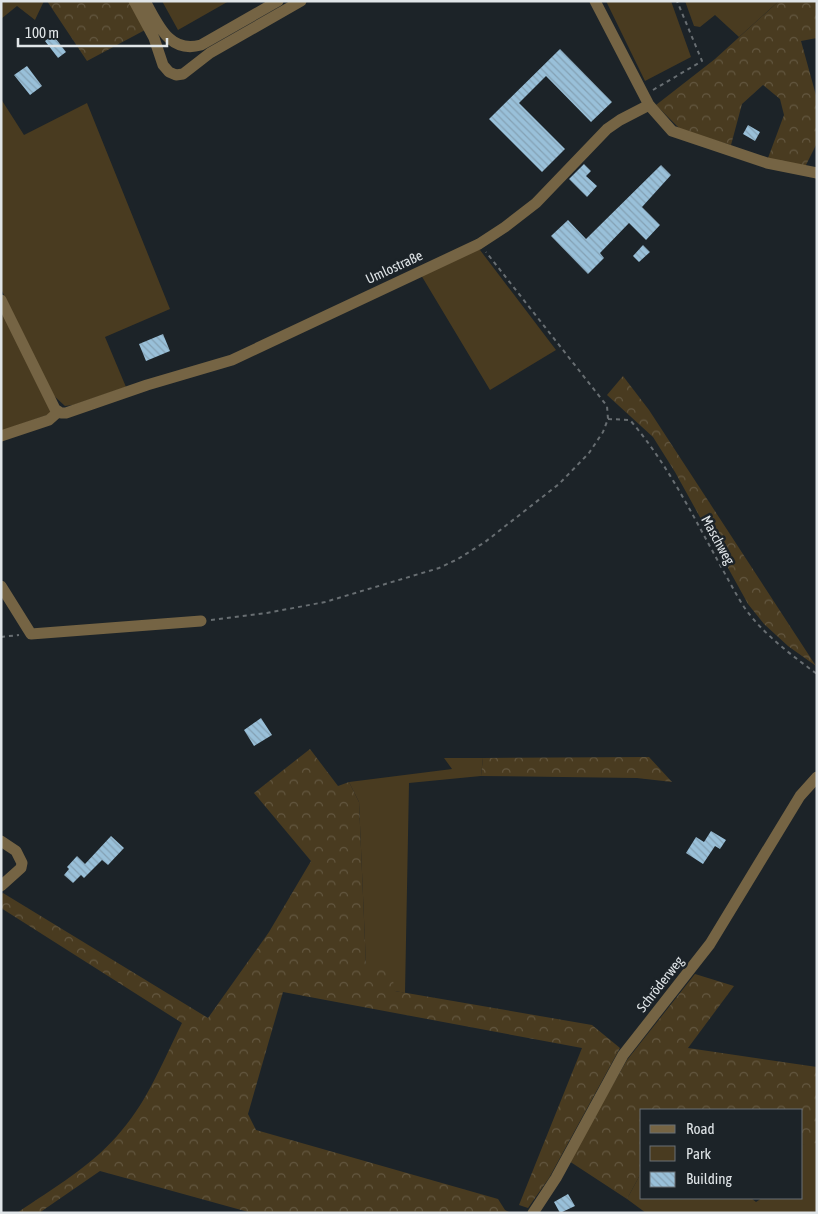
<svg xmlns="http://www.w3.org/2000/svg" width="818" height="1214" font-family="'Asap Condensed',sans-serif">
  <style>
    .green { fill: #493b20 }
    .forest { fill: url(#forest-crowns) }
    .building { fill: url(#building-back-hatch) }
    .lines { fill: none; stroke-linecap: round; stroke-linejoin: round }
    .path { stroke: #686e72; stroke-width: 2; stroke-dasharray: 4 4; stroke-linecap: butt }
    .minor { stroke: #756444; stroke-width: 11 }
    .labels { text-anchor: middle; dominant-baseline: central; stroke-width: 5; stroke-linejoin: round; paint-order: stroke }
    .street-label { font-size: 14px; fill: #e0e5e8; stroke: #1c2328 }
  </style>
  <defs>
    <pattern id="forest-crowns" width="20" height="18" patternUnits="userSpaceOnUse" patternTransform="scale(1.25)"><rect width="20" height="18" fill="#493b20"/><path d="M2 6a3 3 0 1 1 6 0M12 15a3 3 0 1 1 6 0" fill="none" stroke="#635740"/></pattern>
    <pattern id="building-back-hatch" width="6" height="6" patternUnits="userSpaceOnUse" patternTransform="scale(1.25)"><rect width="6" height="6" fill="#99c0d9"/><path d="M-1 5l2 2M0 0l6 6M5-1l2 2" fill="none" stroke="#84a1b4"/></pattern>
  </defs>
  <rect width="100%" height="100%" fill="#1c2328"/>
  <path class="green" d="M1,1H44L35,20L17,6L1,19Z
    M162,1H229L178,30Z
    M606,1H671L691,57L645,81Z
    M685,1H779L739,37L715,15L700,27L694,26Z
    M1,99L24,135L87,103L170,309L105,337L126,387L73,405L65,406L53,395L1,289Z
    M475,249L480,250L556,350L490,390L421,275Z
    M1,310L51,410L50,414L1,431Z
    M444,758H483L481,776L409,783L405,993L395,991L366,966L359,802L349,782L452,769Z
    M807,1143H817V1213H646L627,1199L642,1171V1198H751L756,1202L762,1198H802V1145Z"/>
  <path class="forest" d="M47,1H129L145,30L87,61Z
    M779,1H817V38L801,41L817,99V143L805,167L768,158L784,115L780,99L763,85L742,104L731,145L681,130L656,105L715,59Z
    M623,376L649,410L816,666L788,646L764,624L748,604L675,472L653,437L607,395Z
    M310,749L338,786L349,782L359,802L366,966L390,965L395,991L592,1025L620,1048L549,1178L528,1208L519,1205L582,1048L283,992L248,1114L256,1130L498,1199L505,1210L511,1213H252L100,1171L39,1213H17C53,1188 94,1165 122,1130C148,1100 164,1059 182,1023L1,908V895L3,893L208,1018L269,932L311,861L254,793Z
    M649,757L672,782L637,778L481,776L483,758Z
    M695,974L734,986L688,1048L817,1067V1143L802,1145V1110H642V1171L627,1199L569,1161L627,1060Z"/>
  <path class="building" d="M53,35L66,52L58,58L45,41Z
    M560,49L612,102L591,122L546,76L519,103L565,149L542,172L489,119Z
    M27,66L42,86L30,95L14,75Z
    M748,125L760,132L755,141L743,134Z
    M584,164L591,171L586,176L597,186L587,197L569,179Z
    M661,165L671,175L642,207L660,225L646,240L629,223L600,253L604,258L588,274L551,236L568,220L586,239Z
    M643,245L650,252L639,262L633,256Z
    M163,334L170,351L146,361L139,344Z
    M261,718L272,735L254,746L244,730Z
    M711,831L726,840L720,849L715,846L703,864L686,853L696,837L704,842Z
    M111,836L124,848L108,865L102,860L84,878L81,875L73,883L64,875L69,869L67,867L77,856L85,864Z
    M568,1194L575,1206L560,1213L554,1202Z"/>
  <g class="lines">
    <path class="path" d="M653,90L702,61L677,1
      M608,419L630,420C667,463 692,514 719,563C727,577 735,593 744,607C763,634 790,654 817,674
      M211,620L267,613L325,602L439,568L458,559L485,542L559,484L589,453L603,432L608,419L607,406L486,252
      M1,637L19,635"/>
    <path class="minor" d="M134,1L154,38L163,65L169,72L176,75L183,74L210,53L301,1
      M145,1C158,24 169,54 201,45L278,1
      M595,1L649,105L672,131L767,163L817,173
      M1,300L55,409L61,413H66L147,385L232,360L479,244L505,227L536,203L607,129L620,120L649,105
      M1,436L49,420L58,412
      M1,586L31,634L201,621
      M1,841L16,851L22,863L21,868L1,886
      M533,1213L556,1178L623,1055L710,944L800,796L817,777"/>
  </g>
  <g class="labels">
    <g class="street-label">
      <text transform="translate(394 267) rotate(-25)">Umlostraße</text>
      <text transform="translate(718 540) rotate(61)">Maschweg</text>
      <text transform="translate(660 984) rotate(-52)">Schröderweg</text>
    </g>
  </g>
  <rect width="818" height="1214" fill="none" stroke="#e0e5e8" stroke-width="5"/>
  <rect x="640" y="1109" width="162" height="90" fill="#1c2328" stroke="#6a7175"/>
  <rect x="650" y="1125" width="25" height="8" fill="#756444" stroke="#6a7175"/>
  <text x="686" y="1134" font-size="15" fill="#e0e5e8">Road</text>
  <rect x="650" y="1146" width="25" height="15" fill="#493b20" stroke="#6a7175"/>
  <text x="686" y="1159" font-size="15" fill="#e0e5e8">Park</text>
  <rect x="650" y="1172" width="25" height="15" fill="url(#building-back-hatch)" stroke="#6a7175"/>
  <text x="686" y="1184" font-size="15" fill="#e0e5e8">Building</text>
  <path d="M18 38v8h149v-8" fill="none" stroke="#e0e5e8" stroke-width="2.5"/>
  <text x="25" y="38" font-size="15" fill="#e0e5e8" stroke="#1c2328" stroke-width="4" paint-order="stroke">100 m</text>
</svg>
